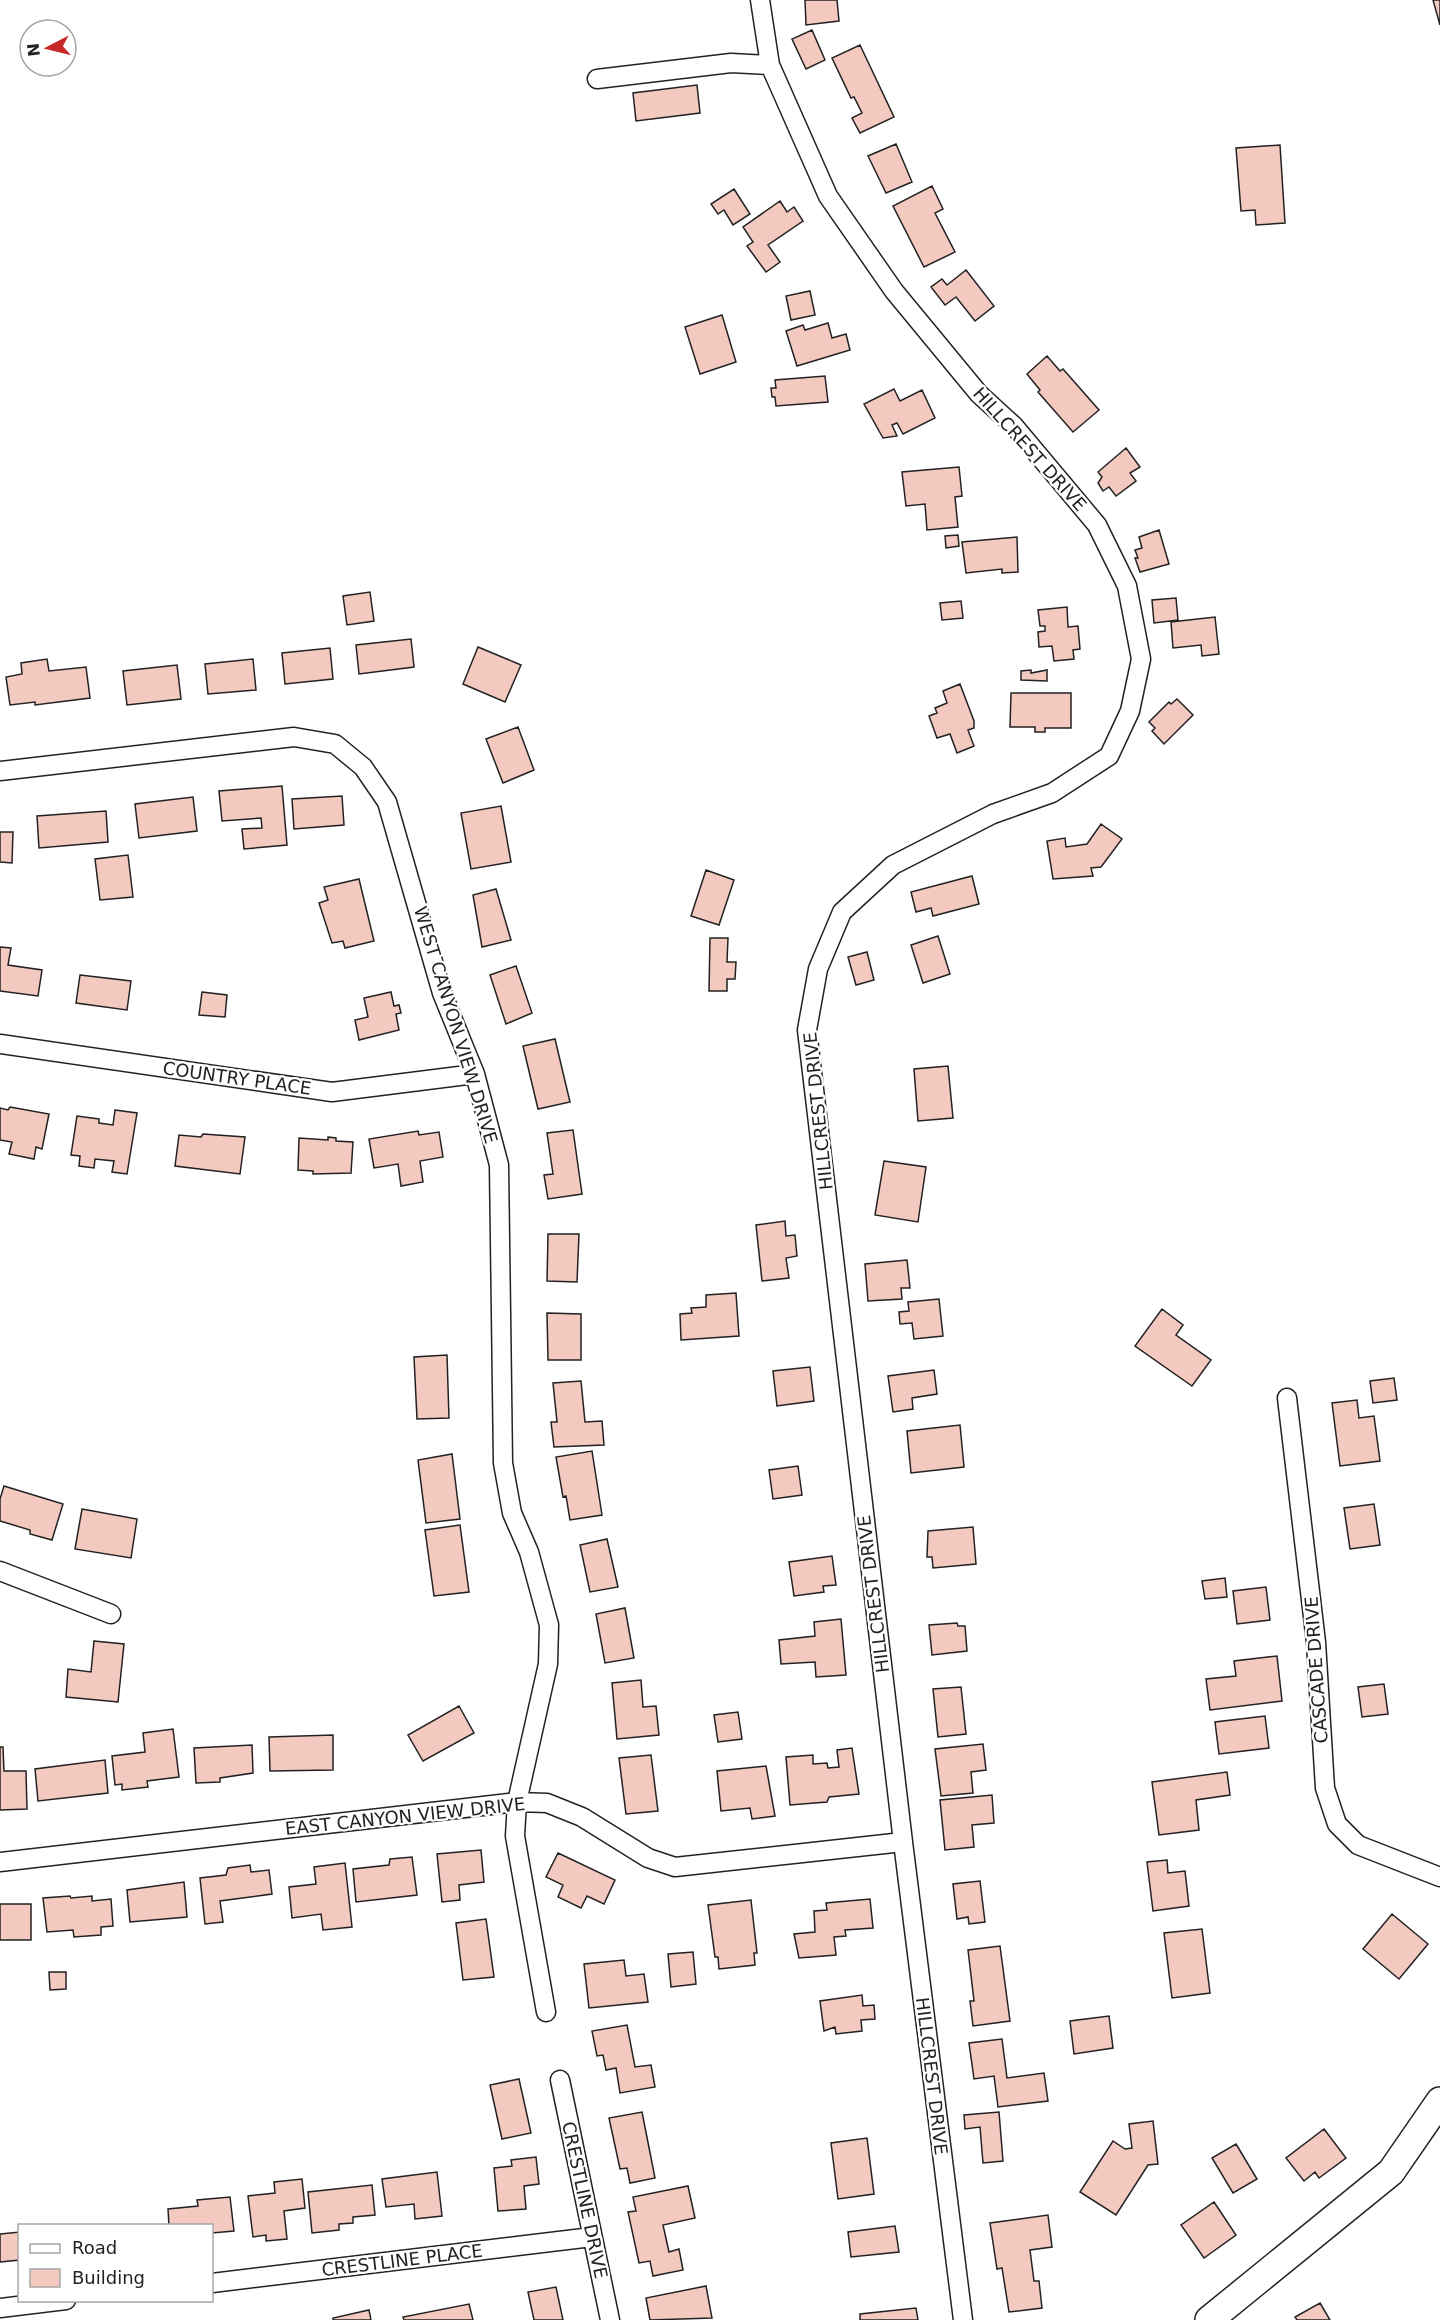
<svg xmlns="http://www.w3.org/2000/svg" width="1440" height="2320" font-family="'DejaVu Sans',sans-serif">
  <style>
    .building { fill: #f3c9c0; stroke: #222; stroke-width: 1.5 }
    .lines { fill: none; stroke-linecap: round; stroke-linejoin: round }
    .street-casing { stroke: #222; stroke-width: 21 }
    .secondary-casing { stroke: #222; stroke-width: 30 }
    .street { stroke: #fff; stroke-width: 18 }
    .secondary { stroke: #fff; stroke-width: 27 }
    .labels { text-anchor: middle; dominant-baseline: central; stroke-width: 4.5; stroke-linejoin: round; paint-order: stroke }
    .street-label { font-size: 18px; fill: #222; stroke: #fff }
  </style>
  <rect width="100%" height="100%" fill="#fff"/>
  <path class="building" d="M805,0H837L839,21L806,25Z
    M1433,0H1440V25Z
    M812,30L825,60L806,69L792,39Z
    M860,45L894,117L860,133L852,118L862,113L854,97L851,98L832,58Z
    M697,85L700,113L636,121L633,93Z
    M896,144L912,182L886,193L868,156Z
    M1280,145L1285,223L1256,225L1255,210L1241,211L1236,148Z
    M932,186L943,209L935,213L955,252L924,267L893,206Z
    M734,189L750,214L733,225L724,210L718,214L711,204Z
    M780,201L787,212L794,207L803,221L768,245L780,262L766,272L747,246L753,242L743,227Z
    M966,270L994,306L975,321L956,297L945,305L931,287L942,279L947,285Z
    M810,291L815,315L791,320L786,296Z
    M722,315L736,362L700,374L685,327Z
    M828,323L832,338L846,334L850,350L797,366L786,331L803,325L805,330Z
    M1047,356L1060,371L1063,369L1099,410L1073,432L1038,392L1040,390L1027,374Z
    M825,376L828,402L776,406L775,397H772L771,388H776L775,380Z
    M894,389L900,401L922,390L935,418L903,434L897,423L892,425L897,436L883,438L864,404Z
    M1126,448L1140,467L1130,473L1136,481L1116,496L1109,487L1103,491L1098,483L1102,477L1098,472Z
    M959,467L962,496L955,497L958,527L927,530L925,504L906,506L902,472Z
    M1159,530L1169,564L1140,572L1135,558H1138L1135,550L1142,548L1139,537Z
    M958,535L959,546L946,548L945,536Z
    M1017,537L1018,572L1002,573V569L966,573L962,542Z
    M370,592L374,621L347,625L343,596Z
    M1176,598L1178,620L1154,623L1152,600Z
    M961,601L963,618L942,620L940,603Z
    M1067,607L1068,627L1078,626L1080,649L1073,650L1074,659L1054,661L1052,646L1039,647L1038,632L1045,631V626H1040L1038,610Z
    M1215,617L1219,654L1202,656L1201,645L1173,648L1171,622Z
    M411,639L414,667L359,674L356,645Z
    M478,647L521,665L505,702L463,684Z
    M330,648L333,679L285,684L282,653Z
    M47,659L49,671L86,667L90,698L35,705V702L10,705L6,677L22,674L21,663Z
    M253,659L256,690L208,694L205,664Z
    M177,665L181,699L127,705L123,671Z
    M1031,670V673L1047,670V681L1021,680V671Z
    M960,684L974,721V728L968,730L974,746L957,753L950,734L937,738L929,716L937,713L935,708L947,703L943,691Z
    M1011,693H1071V728H1045V732H1035V727H1010Z
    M1177,699L1193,715L1164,744L1152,731L1155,728L1149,722L1169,702L1171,704Z
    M518,727L534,770L503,783L486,739Z
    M282,786L287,845L244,849L242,829L262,828L261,818L222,821L219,791Z
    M342,796L344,825L294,829L292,799Z
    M193,797L197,831L139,838L135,804Z
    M501,806L511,862L471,869L461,813Z
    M106,811L108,842L39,848L37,816Z
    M1101,824L1122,839L1101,867L1091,868L1093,876L1053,879L1047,841L1065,838L1066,847L1087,844Z
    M0,832H13L12,863L0,862Z
    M128,855L133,897L100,900L95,859Z
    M706,870L734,880L719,925L691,916Z
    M972,876L979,904L933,916L931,908L916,912L911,892Z
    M359,879L374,941L345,948L343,941L332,943L319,903L328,900L324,887Z
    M496,889L511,940L482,947L473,895Z
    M938,936L950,974L923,983L911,945Z
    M710,938H728L727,962H736L735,979H727V991H709Z
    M0,947L11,948L8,965L42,970L38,996L0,991Z
    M867,952L874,980L856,985L848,957Z
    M516,966L532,1013L506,1024L490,975Z
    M80,975L131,981L127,1010L76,1003Z
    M202,992L227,995L225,1017L199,1015Z
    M391,992L394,1006L399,1005L401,1013L396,1014L399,1030L359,1040L355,1020L368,1017L364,998Z
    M555,1039L570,1102L538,1109L523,1046Z
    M948,1066L953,1118L918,1121L914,1069Z
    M10,1107L49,1114L42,1149L36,1147L34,1159L9,1154L12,1142L0,1140V1108L8,1110Z
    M115,1110L137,1113L127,1174L112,1172L114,1161L95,1159L94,1168L79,1166L80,1156L71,1155L77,1116L99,1119V1123L113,1125Z
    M573,1130L582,1194L548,1199L544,1175L553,1174L547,1133Z
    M418,1131L419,1135L439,1132L443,1157L420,1161L423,1182L401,1186L398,1164L374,1168L369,1139Z
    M203,1134L245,1137L240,1174L175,1166L179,1135L201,1137Z
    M328,1137L336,1138V1141L353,1142L351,1173L313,1174V1171L298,1170L299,1138L328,1140Z
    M884,1161L926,1167L918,1222L875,1215Z
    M785,1221L786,1236L795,1235L797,1256L786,1258L789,1278L762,1281L756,1225Z
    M548,1234H579L577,1282L547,1281Z
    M907,1260L910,1288H901L902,1299L868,1301L865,1264Z
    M736,1293L739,1336L681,1340L680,1314L692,1313L691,1308L706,1307V1295Z
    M939,1299L943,1336L914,1339L912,1323L900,1324L899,1312L909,1311L908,1302Z
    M1162,1309L1183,1325L1176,1335L1211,1360L1192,1386L1135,1346Z
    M547,1313L581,1314V1360H548Z
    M447,1355L449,1418L417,1419L414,1357Z
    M810,1367L814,1401L777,1406L773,1371Z
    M934,1370L937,1394L912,1398L913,1409L893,1412L888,1376Z
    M1394,1378L1397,1400L1373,1403L1370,1381Z
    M581,1381L585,1422L602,1421L604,1445L554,1447L551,1422H557L553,1383Z
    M1357,1400L1359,1418L1374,1416L1380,1461L1340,1466L1332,1403Z
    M960,1425L964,1467L911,1473L907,1431Z
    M592,1451L602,1515L570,1520L566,1496L563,1497L556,1457Z
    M452,1454L460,1519L426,1523L418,1460Z
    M798,1466L802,1495L773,1499L769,1470Z
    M4,1486L63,1504L52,1540L30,1534V1530L0,1521V1499Z
    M1374,1504L1380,1545L1350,1549L1344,1508Z
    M82,1509L137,1519L131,1558L75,1549Z
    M460,1525L469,1592L434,1596L425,1530Z
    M973,1527L976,1564L933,1568L932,1557H927L928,1531Z
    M607,1539L618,1587L590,1592L580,1545Z
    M832,1556L836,1585L823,1586L824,1592L794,1596L789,1562Z
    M1225,1578L1227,1597L1205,1599L1202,1581Z
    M1266,1587L1270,1620L1237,1624L1233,1591Z
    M625,1608L634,1658L605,1663L596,1614Z
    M841,1619L846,1675L816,1677L815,1662L781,1664L779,1640L815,1636L814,1622Z
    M957,1623L958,1626H965L967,1651L932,1655L929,1625Z
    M94,1641L124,1644L118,1702L66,1697L68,1669L91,1672Z
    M1277,1656L1282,1701L1210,1710L1206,1679L1236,1676L1234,1661Z
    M641,1680L643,1707L656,1706L659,1735L617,1739L612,1683Z
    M1384,1684L1388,1714L1362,1717L1358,1687Z
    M961,1687L966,1734L938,1737L933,1689Z
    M459,1706L474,1733L423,1761L408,1735Z
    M738,1712L742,1739L718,1742L714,1715Z
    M1265,1716L1269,1748L1219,1754L1215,1722Z
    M173,1729L179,1777L147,1781L148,1787L122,1790V1784L115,1785L112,1756L145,1752L143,1733Z
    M333,1735V1770L270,1771L269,1737Z
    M983,1744L986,1770L971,1772L973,1793L941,1796L935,1749Z
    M252,1745L253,1773L220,1778V1782L196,1783L194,1748Z
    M0,1747H3L4,1771H26L27,1809L0,1810Z
    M852,1748L859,1794L829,1797L827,1802L790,1805L786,1757L813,1755V1764L827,1763L828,1768L839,1767L837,1750Z
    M651,1755L658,1811L626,1814L619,1758Z
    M105,1760L108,1793L38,1801L35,1769Z
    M766,1766L775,1816L752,1819L750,1808L721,1811L717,1771Z
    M1227,1772L1230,1795L1196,1800L1199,1830L1159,1835L1152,1782Z
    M992,1795L994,1823L972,1825L974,1847L945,1850L940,1800Z
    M481,1850L484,1882L459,1885L460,1900L442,1902L437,1854Z
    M558,1853L615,1880L604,1904L587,1896L581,1908L558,1897L563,1885L546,1877Z
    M412,1857L417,1895L356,1902L353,1869L389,1865L390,1859Z
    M1167,1860L1168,1873L1185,1871L1189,1906L1153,1911L1147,1862Z
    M345,1863L352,1927L323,1930L321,1914L292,1918L289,1887L316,1884L314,1867Z
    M250,1865L251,1872L269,1870L272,1894L220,1901L223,1922L205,1924L200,1878L226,1875L228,1868Z
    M980,1881L985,1922L969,1924L968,1917L957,1919L953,1884Z
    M184,1882L187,1917L130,1922L127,1890Z
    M70,1896L71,1898L92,1896V1901L111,1899L113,1926L101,1927V1935L74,1937L73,1930L47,1932L43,1898Z
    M870,1899L873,1928L845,1930L846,1936L834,1937L836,1955L799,1958L794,1934L815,1932L814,1911L827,1910L826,1903Z
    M751,1900L757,1953H754L755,1965L719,1969L718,1957H715L708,1905Z
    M0,1904H31V1940H0Z
    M1392,1914L1428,1944L1399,1979L1363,1949Z
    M486,1919L494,1977L463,1980L456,1923Z
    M1202,1929L1210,1993L1172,1998L1164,1933Z
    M1000,1946L1010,2021L973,2026L970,2001H974L968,1950Z
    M693,1952L696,1984L671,1987L668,1954Z
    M624,1960L626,1976L644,1974L648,2002L589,2008L584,1964Z
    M49,1972H66V1989L50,1990Z
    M862,1995L863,2006L874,2005L875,2019L861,2020L862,2031L836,2034L835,2027L824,2031L820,2001Z
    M1109,2016L1113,2048L1074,2054L1070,2021Z
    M627,2025L635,2067L651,2065L655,2087L620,2093L616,2068L606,2070L603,2055L597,2056L592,2031Z
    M1002,2039L1007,2078L1044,2073L1048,2101L998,2107L994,2076L974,2079L969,2043Z
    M519,2079L531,2133L502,2139L490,2085Z
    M642,2112L655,2178L630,2183L627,2168L620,2169L609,2118Z
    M999,2112L1003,2161L983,2163L980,2127L965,2129L964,2115Z
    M1153,2121L1158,2164L1148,2165L1116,2215L1080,2192L1113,2141L1125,2149L1132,2148L1129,2124Z
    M1324,2129L1346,2158L1319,2178L1315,2172L1304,2181L1286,2158Z
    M867,2138L874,2194L838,2199L831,2143Z
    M1236,2144L1257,2179L1233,2193L1212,2158Z
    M536,2157L539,2184L524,2186L526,2209L498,2211L494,2168L512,2166L511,2160Z
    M437,2172L442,2216L415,2219L414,2204L386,2207L382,2179Z
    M302,2179L305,2208L284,2211L287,2239L266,2241V2235L253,2237L248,2196L275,2193L274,2182Z
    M372,2185L375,2215L353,2217V2223L339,2224V2230L312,2233L308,2192Z
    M688,2186L695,2218L663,2225L669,2252L679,2249L683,2270L653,2276L650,2261L639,2263L628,2212L636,2211L633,2197Z
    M230,2197L234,2231L212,2233V2226H169L168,2209L198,2206L197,2200Z
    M1214,2202L1236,2235L1204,2258L1181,2225Z
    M1048,2215L1052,2247L1030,2250L1034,2281H1039L1042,2308L1009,2312L1002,2268L997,2269L990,2223Z
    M895,2226L899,2252L851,2257L848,2232Z
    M20,2232V2260L0,2262V2234Z
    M706,2286L712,2318L650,2320L646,2298Z
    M556,2287L563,2320H534L528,2292Z
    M1320,2303L1330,2320H1297L1295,2317Z
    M469,2304L473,2320H404L403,2317Z
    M916,2308L918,2320H860V2314Z
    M369,2310L371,2320H333V2318Z"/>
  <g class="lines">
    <defs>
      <path id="street" d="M760,0L770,65L828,196L894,291L979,394L1014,426L1097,525L1127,586L1141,659L1130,711L1109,756L1052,793L993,814L893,865L842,912L818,969L807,1030L903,1842L963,2320
        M597,79L731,63L770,65
        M0,771L294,737L335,744L363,767L387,802L442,993L475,1074L499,1165L503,1463L512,1513L529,1552L549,1625L548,1664L517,1802L515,1836L546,2012
        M0,1044L332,1092L475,1074
        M1287,1398L1316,1642L1325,1788L1337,1824L1358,1845L1440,1877
        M0,1571L111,1614
        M0,1862L517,1802L547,1803L582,1817L648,1858L675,1867L903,1842
        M560,2080L610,2320
        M212,2283L592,2237
        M0,2308L66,2300"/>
      <path id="secondary" d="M1209,2320L1391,2172L1440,2101"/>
    </defs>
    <use href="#street" class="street-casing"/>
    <use href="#secondary" class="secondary-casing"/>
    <use href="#street" class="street"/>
    <use href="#secondary" class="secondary"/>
  </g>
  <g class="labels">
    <g class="street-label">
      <text transform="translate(1030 449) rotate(48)">HILLCREST DRIVE</text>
      <text transform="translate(456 1025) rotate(73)">WEST CANYON VIEW DRIVE</text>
      <text transform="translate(237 1078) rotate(8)">COUNTRY PLACE</text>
      <text transform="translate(818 1111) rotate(-96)">HILLCREST DRIVE</text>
      <text transform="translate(873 1594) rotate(-97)">HILLCREST DRIVE</text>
      <text transform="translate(1316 1670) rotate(-94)">CASCADE DRIVE</text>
      <text transform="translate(405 1816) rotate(-6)">EAST CANYON VIEW DRIVE</text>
      <text transform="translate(932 2076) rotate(83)">HILLCREST DRIVE</text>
      <text transform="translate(585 2200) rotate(78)">CRESTLINE DRIVE</text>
      <text transform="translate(402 2260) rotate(-7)">CRESTLINE PLACE</text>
    </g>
  </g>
  <rect x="18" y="2224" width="195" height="78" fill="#ffffff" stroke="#a7a7a7" stroke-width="1.5"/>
  <rect x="30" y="2244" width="30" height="9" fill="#ffffff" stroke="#a7a7a7" stroke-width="1.5"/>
  <text x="72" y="2254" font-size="18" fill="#222222">Road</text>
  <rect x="30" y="2269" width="30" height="18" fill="#f3c9c0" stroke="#a7a7a7" stroke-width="1.5"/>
  <text x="72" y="2284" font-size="18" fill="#222222">Building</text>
  <g transform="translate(48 48) rotate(263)"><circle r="28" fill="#ffffff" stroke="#a7a7a7" stroke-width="1.5"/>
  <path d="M0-4.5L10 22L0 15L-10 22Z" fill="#c62828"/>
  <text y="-9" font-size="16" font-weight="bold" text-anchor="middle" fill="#222222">N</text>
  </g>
</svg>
